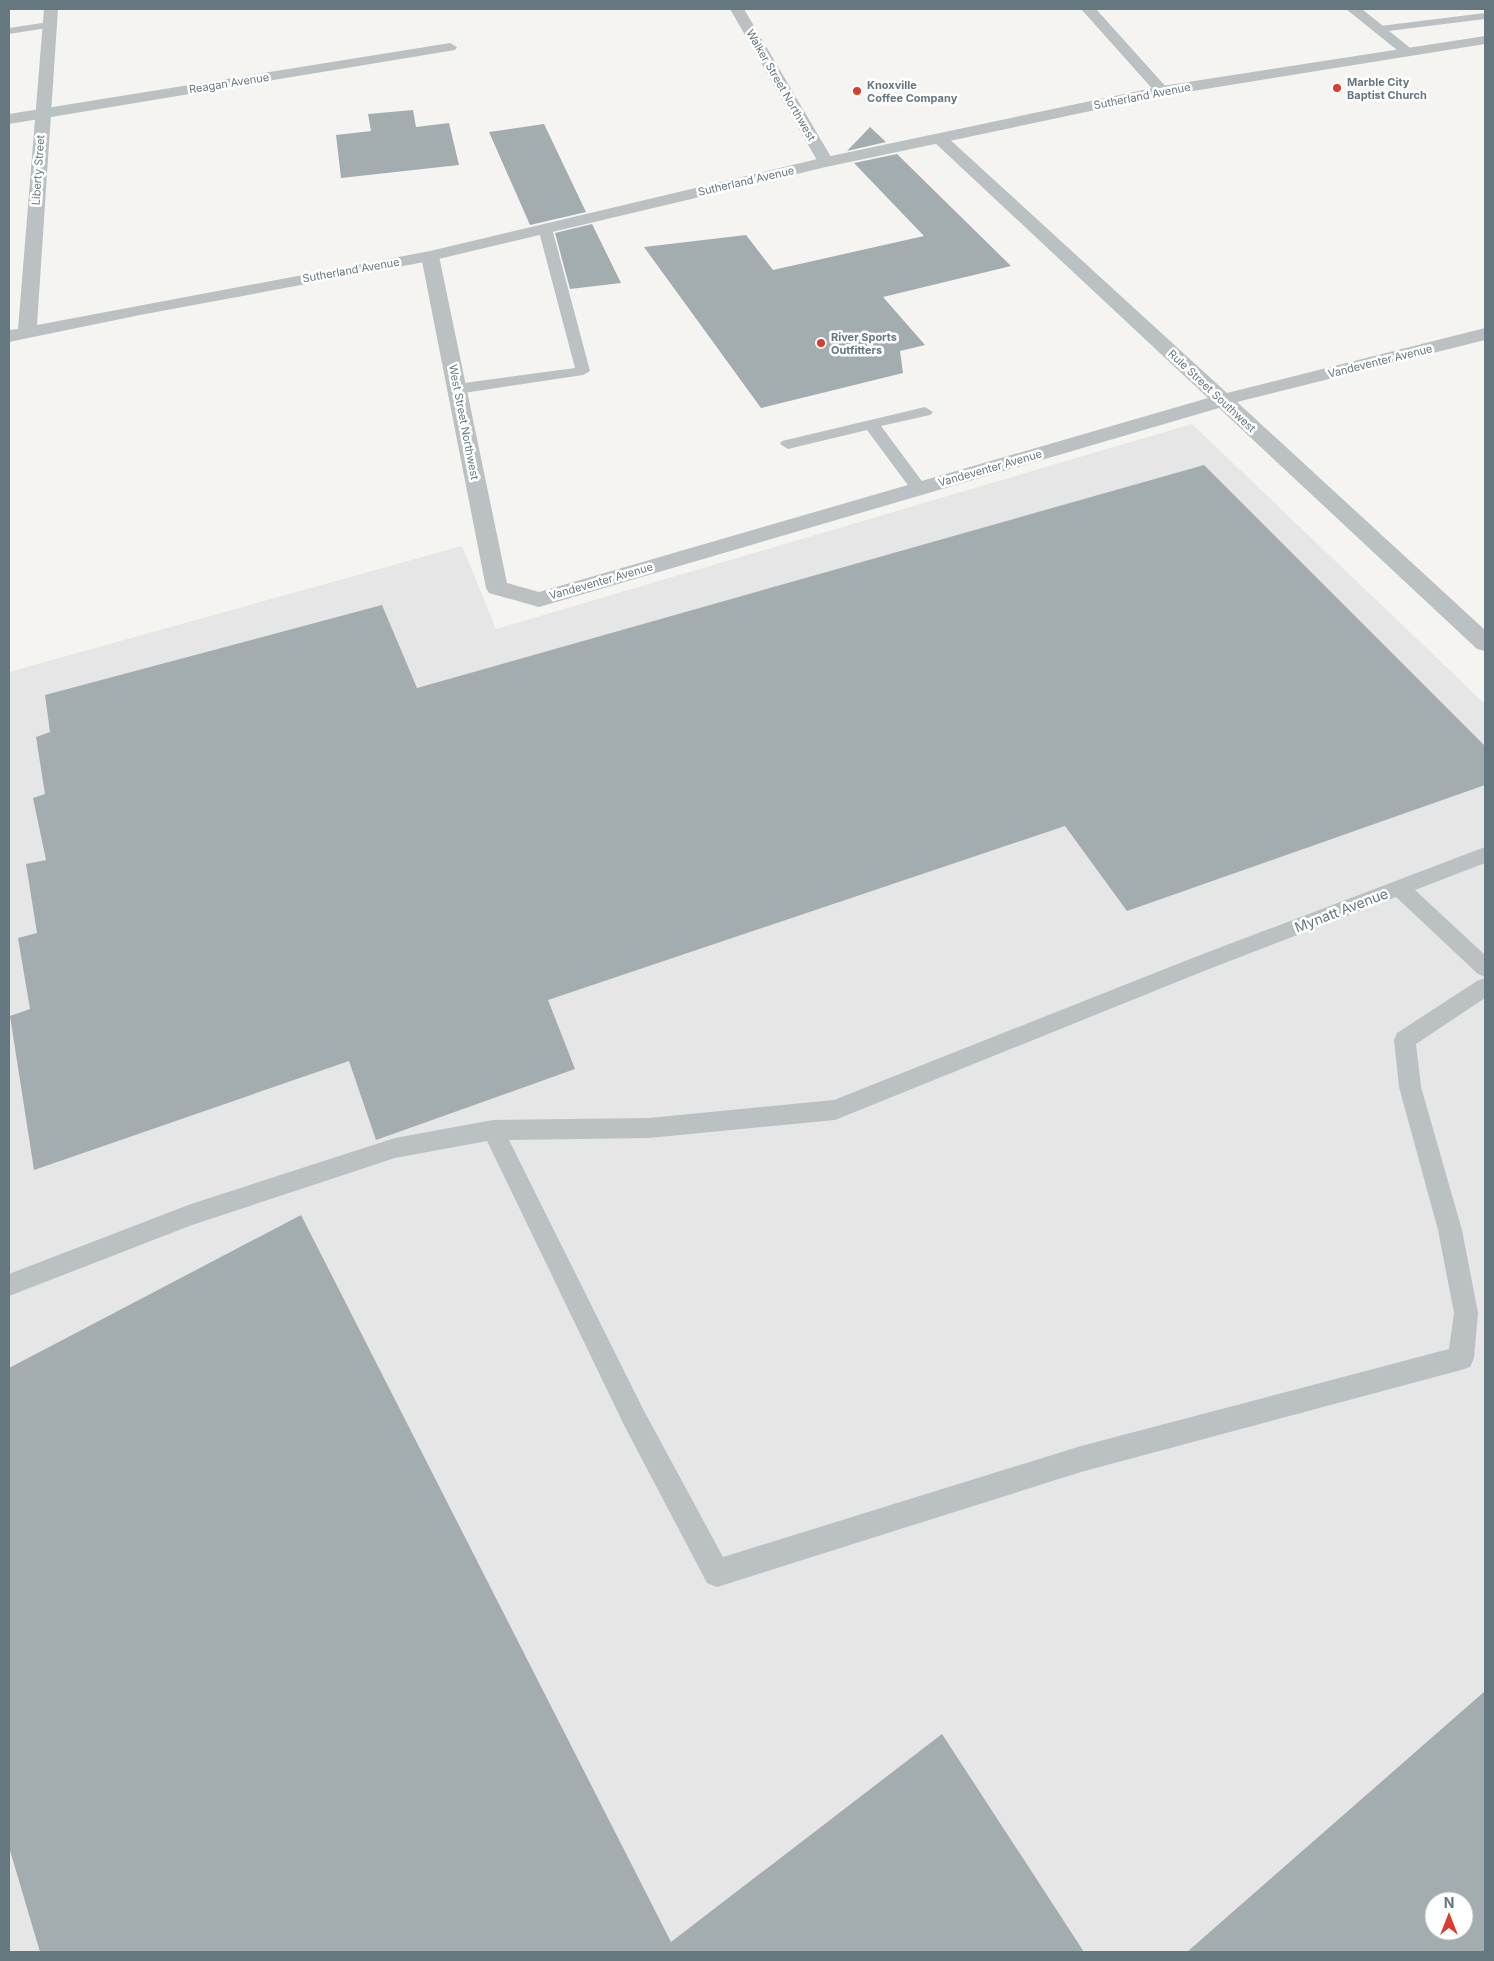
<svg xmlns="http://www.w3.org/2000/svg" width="1494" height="1961" font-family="Inter,sans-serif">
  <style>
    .built { fill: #e5e6e5; fill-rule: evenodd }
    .building { fill: #a3adb0; fill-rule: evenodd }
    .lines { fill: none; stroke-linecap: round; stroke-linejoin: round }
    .service { fill: #bbc1c3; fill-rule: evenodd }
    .minor { fill: #bbc1c3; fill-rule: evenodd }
    .tertiary { fill: #bbc1c3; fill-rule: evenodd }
    .poi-dot { fill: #d83d2e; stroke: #fff; stroke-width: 2 }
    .labels { text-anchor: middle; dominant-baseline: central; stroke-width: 5; stroke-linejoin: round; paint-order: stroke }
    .far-poi-label { font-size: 11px; font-weight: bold; fill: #657880; stroke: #fff; text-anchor: start }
    .far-street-label { font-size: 11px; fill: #657880; stroke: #fff }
    .street-label { font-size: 14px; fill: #657880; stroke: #fff }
  </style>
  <rect width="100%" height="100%" fill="#f5f4f1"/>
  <path class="built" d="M1192,424L1485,704V1952H9V672L462,546L496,629ZM1434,1901H1464V1931H1434Z"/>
  <path class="building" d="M413,110L416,127L449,123L459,165L341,178L336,135L371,131L368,114Z
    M544,124L586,212L530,225L489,132Z
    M870,127L886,142L847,151Z
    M897,154L1011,266L883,297L925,345L900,351L903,373L761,408L644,247L746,235L773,270L924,236L854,163Z
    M592,224L621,283L570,289L555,233Z
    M1204,465L1485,746V785L1127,911L1065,826L548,1000L575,1069L376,1140L349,1061L34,1170L10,1016L30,1009L18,938L37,933L26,864L46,860L33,798L45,794L36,737L50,732L45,695L382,605L417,688Z
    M301,1215L671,1942L942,1734L1084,1952H40L9,1847V1368Z
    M1485,1691V1952H1187ZM1434,1901H1464V1931H1434Z"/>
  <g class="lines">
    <path class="service" d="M1485,13V19L1380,32L1374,29L1380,26Z
      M49,22L53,23V27L9,34V28Z
      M545,224L552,228L590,371L583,375L457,394L452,392L449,389L452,386L457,384L575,368L538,228Z
      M925,407L933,412L930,415L881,426L927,488L925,492H913L867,430L788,449L780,444L782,441Z
      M1485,847V863L1415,890L1485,955V977L1478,974L1396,897L1204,971L835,1120L649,1138L509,1140L643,1409L723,1557L1081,1446L1449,1349L1454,1313L1438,1230L1399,1087L1394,1040L1397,1033L1477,981L1485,978V998L1416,1044L1421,1087L1462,1230L1478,1313L1474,1358L1470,1367L1461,1370L1081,1472L717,1587L707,1583L625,1427L487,1141L395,1158L192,1225L9,1296V1274L191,1204L395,1138L493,1120L649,1118L834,1100L1190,959Z"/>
    <path class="minor" d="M730,9H744L834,162L832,165H820L818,162Z
      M1081,9H1096L1167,88L1170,91L1167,94H1157Z
      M1346,9H1362L1414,51L1412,54H1402Z
      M450,43L457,47L455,50L9,124V114Z
      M940,134L946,136L1227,393L1485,328V340L1237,402L1485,630V651L1477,649L1219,408L539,607L489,593L486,588L421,256L424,252H436L439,256L507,583L539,592L1208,398L934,142L932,139L934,136Z"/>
    <path class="tertiary" d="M44,9H58L37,325L430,251L826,157L1162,86L1485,36V44L1162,96L826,167L430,261L140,315L9,342V330L18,329Z"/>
  </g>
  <g class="poi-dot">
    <circle cx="1337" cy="88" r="5"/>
    <circle cx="857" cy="91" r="5"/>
    <circle cx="821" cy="343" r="5"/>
  </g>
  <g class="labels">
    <g class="far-poi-label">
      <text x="1347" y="82">Marble City<tspan x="1347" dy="13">Baptist Church</tspan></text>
      <text x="867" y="85">Knoxville<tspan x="867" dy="13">Coffee Company</tspan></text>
      <text x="831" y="337">River Sports<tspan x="831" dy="13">Outfitters</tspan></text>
    </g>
    <g class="far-street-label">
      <text transform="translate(229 83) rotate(-9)">Reagan Avenue</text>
      <text transform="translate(781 85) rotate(60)">Walker Street Northwest</text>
      <text transform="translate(1142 96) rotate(-11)">Sutherland Avenue</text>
      <text transform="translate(38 170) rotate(-86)">Liberty Street</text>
      <text transform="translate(746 181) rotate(-13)">Sutherland Avenue</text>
      <text transform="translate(351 270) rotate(-10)">Sutherland Avenue</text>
      <text transform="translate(1380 361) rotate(-14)">Vandeventer Avenue</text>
      <text transform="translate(1212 391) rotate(43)">Rule Street Southwest</text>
      <text transform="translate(464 422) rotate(79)">West Street Northwest</text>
      <text transform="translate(990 468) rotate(-16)">Vandeventer Avenue</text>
      <text transform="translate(601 581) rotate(-16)">Vandeventer Avenue</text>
    </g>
    <g class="street-label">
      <text transform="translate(1341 910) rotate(-21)">Mynatt Avenue</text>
    </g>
  </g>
  <rect width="1494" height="1961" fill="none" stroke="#657880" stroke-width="20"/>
  <g transform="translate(1449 1916)"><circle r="24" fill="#ffffff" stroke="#c1c9cc"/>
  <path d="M0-4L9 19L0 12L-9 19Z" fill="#d83d2e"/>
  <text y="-8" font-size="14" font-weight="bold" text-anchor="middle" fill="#657880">N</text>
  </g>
</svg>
